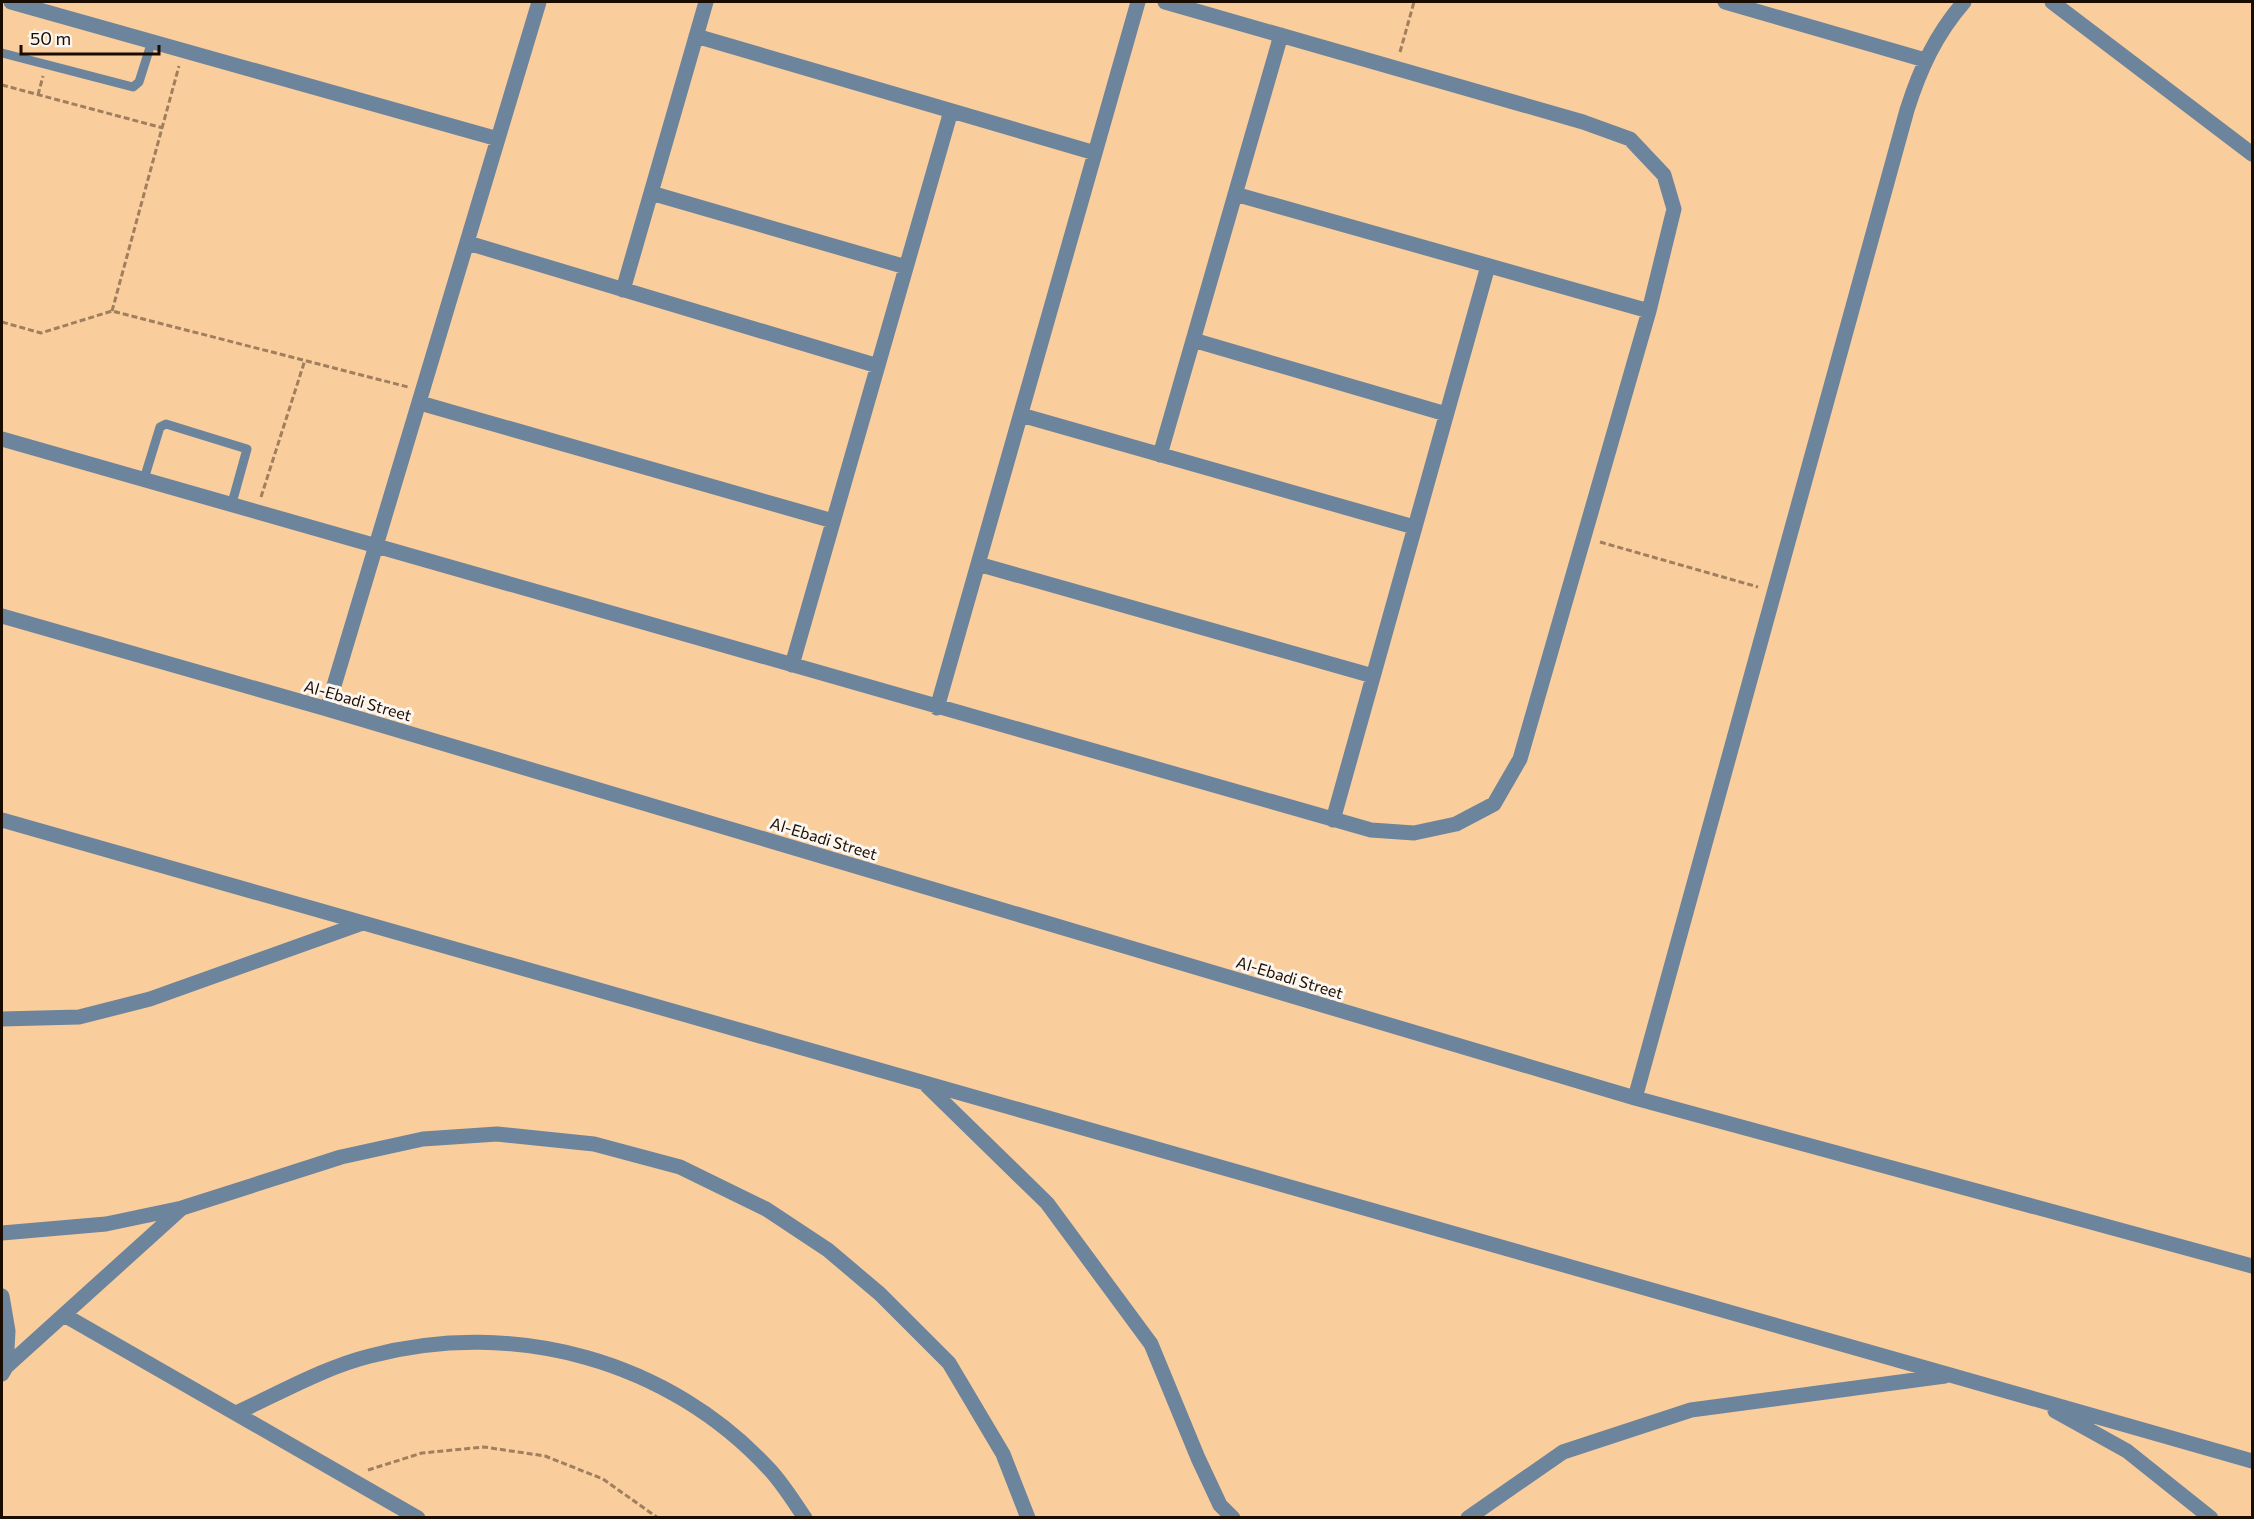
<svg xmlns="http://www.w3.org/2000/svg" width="2254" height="1519" font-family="Commissioner,sans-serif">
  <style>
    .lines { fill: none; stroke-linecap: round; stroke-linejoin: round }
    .path { stroke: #9f7f5d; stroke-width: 3; stroke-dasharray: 6 3; stroke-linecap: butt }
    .lane { stroke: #6c849c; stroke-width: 9 }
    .street { stroke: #6c849c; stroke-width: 15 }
    .labels { text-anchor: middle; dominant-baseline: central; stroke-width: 6; stroke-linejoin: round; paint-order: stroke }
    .street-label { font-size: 16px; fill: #1b0c00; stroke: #fbf6f0 }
  </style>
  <rect width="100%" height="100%" fill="#facd9d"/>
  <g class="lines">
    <path class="path" d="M1400,52L1414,2
      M2,85L163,128
      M38,95L43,76
      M112,311L179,66
      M2,322L41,333L112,311L408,387
      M261,497L305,360
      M1600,542L1758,587
      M368,1470L422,1453L484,1447L545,1456L603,1479L658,1518"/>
    <path class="lane" d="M2,53L133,87L139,82L152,41
      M144,479L160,427L166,424L247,449L232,503"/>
    <path class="street" d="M11,2L498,139
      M1725,2L1925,60
      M2052,2L2252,154
      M696,36L1095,153
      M651,193L906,267
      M1235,194L1649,311
      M468,243L878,366
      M623,290L706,2
      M1193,340L1446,414
      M420,403L833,521
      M1021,415L1414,527
      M2,439C459,566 914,701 1371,830L1414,833L1456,824L1494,804L1520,759L1649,311L1674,209L1664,175L1630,139L1583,122L1165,2
      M1160,455L1281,35
      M978,564L1373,676
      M2,616L327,709L1635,1098L2252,1266
      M792,665L951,111
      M937,708L1138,2
      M327,709L539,2
      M2,820L2252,1461
      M1333,820L1488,266
      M2,1019L79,1017L150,999L360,924
      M924,1083L1047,1203L1151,1344L1198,1458L1220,1505L1233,1518
      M1635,1098L1907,110C1920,69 1936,34 1964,2
      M2,1233L106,1224L182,1208L341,1157L423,1139L497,1134L594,1144L680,1167L766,1209L828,1250L880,1294L949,1363L1003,1454L1028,1518
      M2,1296L8,1331L6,1367
      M64,1315L418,1518
      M2,1374L6,1367L182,1208
      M2055,1411L2127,1451L2211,1518
      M236,1413C278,1394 325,1367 370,1356C514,1318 669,1360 770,1470C783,1484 794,1502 805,1518
      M1468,1518L1563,1452L1691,1410L1945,1376"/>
  </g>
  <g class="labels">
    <g class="street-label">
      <text transform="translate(358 700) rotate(16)">Al-Ebadi Street</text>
      <text transform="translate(824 838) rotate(17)">Al-Ebadi Street</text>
      <text transform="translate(1290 977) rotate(17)">Al-Ebadi Street</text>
    </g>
  </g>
  <rect width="2254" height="1519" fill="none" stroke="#1b0c00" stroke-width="6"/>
  <path d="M21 45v9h138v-9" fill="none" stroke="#1b0c00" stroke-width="3"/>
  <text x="30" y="45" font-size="18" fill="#1b0c00" stroke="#fbf6f0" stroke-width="4.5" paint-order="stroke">50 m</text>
</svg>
